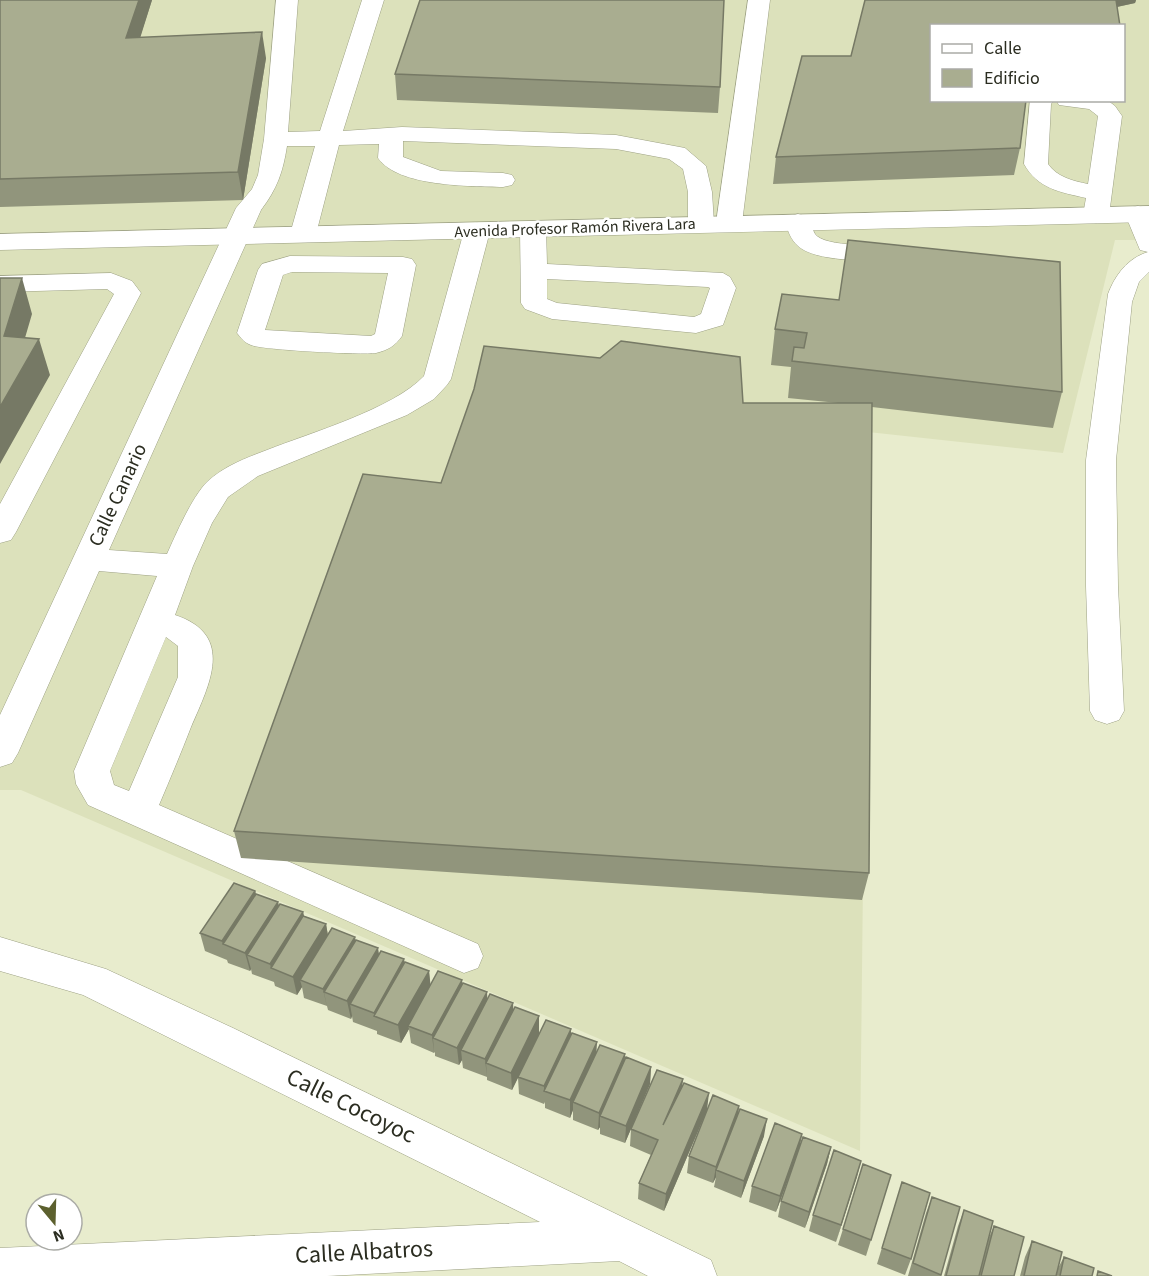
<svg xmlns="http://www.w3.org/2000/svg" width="1149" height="1276" font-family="'Source Sans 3',sans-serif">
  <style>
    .built { fill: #dce1bb; fill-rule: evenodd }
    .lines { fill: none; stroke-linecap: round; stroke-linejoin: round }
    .minor-casing { stroke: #9da184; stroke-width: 1 }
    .major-casing { stroke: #9da184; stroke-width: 1 }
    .minor { fill: #fff; fill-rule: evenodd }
    .major { fill: #fff; fill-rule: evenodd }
    .wall { fill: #91957c }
    .shaded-wall { fill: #767965 }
    .building { fill: #a9ad90; stroke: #767965; stroke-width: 1.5 }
    .labels { text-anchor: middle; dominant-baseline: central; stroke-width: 5; stroke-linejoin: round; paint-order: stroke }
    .far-street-label { font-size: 16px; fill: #2b2d21; stroke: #fff }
    .street-label { font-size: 20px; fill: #2b2d21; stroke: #fff }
    .near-street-label { font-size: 24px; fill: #2b2d21; stroke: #fff }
  </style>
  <rect width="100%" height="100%" fill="#e8eccd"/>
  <path class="built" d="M0,0H1149V240H1115L1063,453L868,432L860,1151L21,790H0ZM932,26H1124V100H932Z"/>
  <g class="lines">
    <defs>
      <path id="minor" d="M276,0H298L288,132L320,131L362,0H384L343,131L402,127L616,135L685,148L706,166L712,192L714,224L710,229L701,232L692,229L688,224V192L683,169L669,159L616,149L403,141V157L441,171L503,173L512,175L515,180L512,185L503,187C470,186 398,187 378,158L379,144L339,145L316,234L312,239L303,242L294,239L290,234L315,146H287C283,172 277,189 261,210L109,550L167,554C176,534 192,497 207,482C224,466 246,458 267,450C310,433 393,409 424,376L464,231L468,226L477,223L486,226L490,231L451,379L447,385L434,399L407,415L258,476L228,497L212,523L193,566L175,615C236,635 209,685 191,727C181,753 170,779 159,805L478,944L483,956L478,968L464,973L88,805L76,784L74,771L157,576L99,571L18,753L12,763L0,767V715L236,208L252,189L258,175L264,139ZM166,637L178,646V677L129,791L114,785L110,771Z
        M748,0H770L742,223L738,228L729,231L720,228L716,223Z
        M1030,100H1054L1051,104L1048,164C1057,177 1073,181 1088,184L1098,116L1089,109L1059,105L1056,100H1107L1115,106L1122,116L1109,215L1105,220L1096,223L1087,220L1083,215L1086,198C1060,192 1038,189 1024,164Z
        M1138,206L1147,209L1149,212V272L1139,282L1132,302L1116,460L1118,586L1124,711L1119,720L1107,724L1095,720L1090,711L1086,586V460L1108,294C1115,275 1128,258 1148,252L1140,250L1125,214L1129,209Z
        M798,214L807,217C811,222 812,229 815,234C825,248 881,244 899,249L903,254L899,259L890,262C867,260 816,262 798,246C791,240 788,231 785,222L789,217Z
        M533,221L542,224L546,229L547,264L723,273L730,277L736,288L723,325L696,333L552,319L525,309L521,303L520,229L524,224ZM547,279L708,287L710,288L701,314L694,317L557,303L547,299Z
        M290,256L403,257L412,259L416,265L402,336C395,346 388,350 376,353C363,355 262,350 251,345C245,343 241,338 237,333L258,270L262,264ZM292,272L388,273L375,334L371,336L265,330L283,275Z
        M111,273L132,281L141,293L16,532L11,540L0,543V504L114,294L107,289L0,292V276Z
        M0,937L106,969L233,1028L711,1260L717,1276H648L619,1261L327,1276H0V1248L540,1222L83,995L0,971Z"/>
      <path id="major" d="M1149,206V222L0,250V234Z"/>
    </defs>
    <use href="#minor" class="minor-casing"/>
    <use href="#major" class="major-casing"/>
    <use href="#minor" class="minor"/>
    <use href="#major" class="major"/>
  </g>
  <path class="wall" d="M0,0H152L140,37L266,58L243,200L0,207Z
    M865,0H1136L1135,3L1117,7L1120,26H932V100H1026L1020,148L1014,175L773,184L776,157L802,56H851Z
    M395,74L720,87L718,113L397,100Z
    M782,294L1062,392L1053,428L872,407L869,873L862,900L241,858L234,831L441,483L743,403H838L788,398L791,367L771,365L775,329Z
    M255,891L256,894L278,902L279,907L303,912L304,916L326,924L328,935L355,940L379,954L429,971L430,986L462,980V983L487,992V999L514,1009L539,1016V1033L571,1034L597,1052L625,1054V1061L651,1067L650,1084L625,1143L600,1134V1127L598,1130L573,1120V1110L570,1118L545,1108V1102L544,1104L519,1094L518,1078L512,1090L487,1080V1077L463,1068L462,1060L459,1065L435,1056V1052L434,1053L411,1043L409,1029L401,1043L377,1034V1031L353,1022L352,1016L351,1019L328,1010L327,1006L304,998L302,987L297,995L275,986L274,982L252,974L251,969L250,971L228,963L227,960L205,951L200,933Z
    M683,1079L682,1086L707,1110L739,1106L738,1116L764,1136L741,1198L714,1187L716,1177L713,1183L687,1173L689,1156L705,1115L664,1211L638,1199L639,1183L651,1155L630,1146L631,1129Z
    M802,1134L799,1150L776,1212L749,1202L752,1186Z
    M831,1147L827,1164L805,1228L778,1217L781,1201Z
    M861,1161L836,1242L809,1231L813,1215Z
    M891,1175L866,1256L838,1245L843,1229Z
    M902,1182L911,1259L905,1275L877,1264Z
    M932,1197L941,1275V1276H908L926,1213Z
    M964,1210L987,1242L994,1226L1014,1276H944L958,1226Z
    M1032,1241L1058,1268L1064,1257L1092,1276H1020L1025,1257Z"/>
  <path class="shaded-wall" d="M139,0H152L132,64L126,38Z
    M1110,0H1136L1135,3L1107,9Z
    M262,32L266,58L243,200L238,172Z
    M22,278L32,314L15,372L4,336Z
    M39,339L50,375L0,464V407Z
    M255,891L260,910L223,945L222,941Z
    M278,902L282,921L247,955L251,969L250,971L245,953Z
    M303,912L307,931L271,968L270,964Z
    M326,924L329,943L300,980L302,987L297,995L293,977Z
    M355,937L358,955L324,992L327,1007L323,989Z
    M378,948L381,966L350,1004L352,1016L351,1019L347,1001Z
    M404,959L407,977L374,1016V1013Z
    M429,971L431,989L408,1026L409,1029L401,1043L398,1025Z
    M462,980L464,998L433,1038L434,1053L432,1035Z
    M487,992L488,1010L461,1050L462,1060L459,1065L457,1048Z
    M513,1003L514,1021L486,1063L487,1077L485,1059Z
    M539,1016V1034L512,1090L511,1073Z
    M571,1029V1047L544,1091V1104V1086Z
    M597,1042L596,1060L573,1102V1110L570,1118V1100Z
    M625,1054L624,1072L600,1116V1127L598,1130L599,1113Z
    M651,1067L650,1084L625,1143L626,1126Z
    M683,1079L681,1096L663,1125Z
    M709,1093L707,1110L664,1211L666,1194Z
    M739,1106L737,1123L716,1170V1177L713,1183L716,1167Z
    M767,1119L764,1136L741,1198L744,1181Z
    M802,1134L799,1150L776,1212L780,1196Z
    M831,1147L827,1164L805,1228L809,1212Z
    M861,1161L857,1177L836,1242L841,1225Z"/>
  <path class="building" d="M0,0H139L126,38L262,32L238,172L0,179Z
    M420,0H724L720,87L395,74Z
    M865,0H1116L1120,26H932V100H1026L1020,148L776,157L802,56H851Z
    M848,240L1060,262L1062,392L792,361L794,347L804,348L807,333L775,329L782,294L839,300Z
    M0,278H22L4,336L39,339L0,407Z
    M621,341L740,357L743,403H872L869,873L234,831L363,474L441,483L474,389L484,346L600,358Z
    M234,883L255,891L222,941L200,933Z
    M256,894L278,902L245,953L223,944Z
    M280,904L303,912L270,964L247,955Z
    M303,916L326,924L293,977L271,968Z
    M332,928L355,937L323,989L300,980Z
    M356,940L378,948L347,1001L324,992Z
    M381,951L404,959L374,1013L350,1004Z
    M405,962L429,971L398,1025L374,1016Z
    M438,971L462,980L432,1035L408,1026Z
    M463,983L487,992L457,1048L433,1038Z
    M490,994L513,1003L485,1059L461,1050Z
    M515,1007L539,1016L511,1073L486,1063Z
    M546,1020L571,1029L544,1086L518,1077Z
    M572,1033L597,1042L570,1100L544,1091Z
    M600,1045L625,1054L599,1113L573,1102Z
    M626,1057L651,1067L626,1126L600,1116Z
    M657,1070L683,1079L663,1125L684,1083L709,1093L666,1194L639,1183L658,1140L631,1129Z
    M713,1095L739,1106L716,1167L689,1156Z
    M740,1109L767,1119L744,1181L716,1170Z
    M775,1123L802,1134L780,1196L752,1186Z
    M803,1137L831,1147L809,1212L781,1201Z
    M834,1150L861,1161L841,1225L813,1215Z
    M863,1164L891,1175L871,1240L843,1229Z
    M902,1182L930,1193L911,1259L882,1248Z
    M932,1197L960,1207L941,1275L913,1263Z
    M964,1210L993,1221L979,1276H946Z
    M994,1226L1024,1237L1014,1276H981Z
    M1032,1241L1062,1252L1056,1276H1024Z
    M1064,1257L1094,1268L1092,1276H1060Z
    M1098,1271L1112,1276H1097Z"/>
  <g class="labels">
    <g class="far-street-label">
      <text transform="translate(575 228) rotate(-2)">Avenida Profesor Ramón Rivera Lara</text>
    </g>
    <g class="street-label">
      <text transform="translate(118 495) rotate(-65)">Calle Canario</text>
    </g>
    <g class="near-street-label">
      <text transform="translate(351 1106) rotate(26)">Calle Cocoyoc</text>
      <text transform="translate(364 1252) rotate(-3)">Calle Albatros</text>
    </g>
  </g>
  <rect x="930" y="24" width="195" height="78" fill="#ffffff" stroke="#aaaba6" stroke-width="1.5"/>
  <rect x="942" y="44" width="30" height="9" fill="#ffffff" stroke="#aaaba6" stroke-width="1.5"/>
  <text x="984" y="54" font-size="18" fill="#2b2d21">Calle</text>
  <rect x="942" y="69" width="30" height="18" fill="#a9ad90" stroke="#aaaba6" stroke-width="1.5"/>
  <text x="984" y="84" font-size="18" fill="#2b2d21">Edificio</text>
  <g transform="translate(54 1222) rotate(161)"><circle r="28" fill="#ffffff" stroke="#aaaba6" stroke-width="1.5"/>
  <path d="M0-4.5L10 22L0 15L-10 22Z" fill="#5c602e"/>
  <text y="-9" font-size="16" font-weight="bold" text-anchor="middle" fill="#2b2d21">N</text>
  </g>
</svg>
